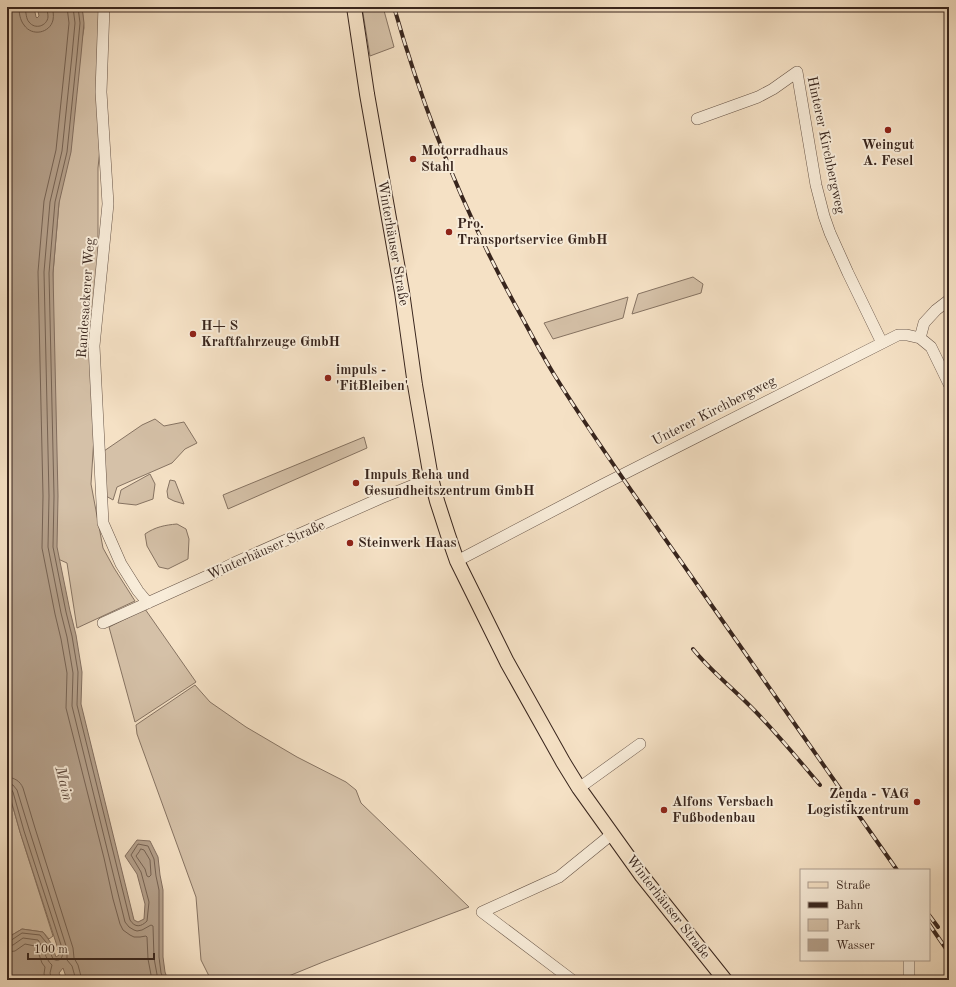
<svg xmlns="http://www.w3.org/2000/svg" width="956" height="987" font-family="'Old Standard TT',serif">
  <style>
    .green { fill: #d5c1a8; stroke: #867362 }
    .water { fill: #b5a18c; stroke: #836f60 }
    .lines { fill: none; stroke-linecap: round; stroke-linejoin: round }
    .shore { stroke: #766354; stroke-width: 1 }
    .minor-casing { stroke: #675447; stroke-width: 12 }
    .major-casing { stroke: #38251d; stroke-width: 16 }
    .minor { stroke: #f8ecd9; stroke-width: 11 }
    .major { stroke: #f5e1c5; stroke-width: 14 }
    .rail-casing { stroke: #38251d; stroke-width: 4 }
    .rail { stroke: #f8ecd9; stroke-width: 2.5; stroke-dasharray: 8; stroke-linecap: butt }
    .poi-dot { fill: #8f2418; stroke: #f8ecd9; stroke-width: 1.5 }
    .labels { text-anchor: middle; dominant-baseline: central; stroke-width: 4; stroke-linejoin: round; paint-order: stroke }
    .street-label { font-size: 14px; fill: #38251d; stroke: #f8ecd9 }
    .poi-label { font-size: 14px; font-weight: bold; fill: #38251d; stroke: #f8ecd9; text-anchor: start }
    .water-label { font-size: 15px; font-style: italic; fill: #5e4a3e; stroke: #f8ecd9 }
  </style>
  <rect width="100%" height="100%" fill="#f5e1c5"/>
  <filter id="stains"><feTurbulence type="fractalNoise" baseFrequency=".005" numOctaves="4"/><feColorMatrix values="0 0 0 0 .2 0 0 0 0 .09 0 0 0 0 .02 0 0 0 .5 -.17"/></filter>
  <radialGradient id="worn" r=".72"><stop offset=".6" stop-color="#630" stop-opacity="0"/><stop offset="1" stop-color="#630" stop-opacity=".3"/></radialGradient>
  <path class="green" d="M82,7H100L103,118L98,168V261L94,437L91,484L103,548L114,568L135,601L77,628L67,563L49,555L53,273L59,203V140L73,89L84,28Z
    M362,7H383L394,47L370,56Z
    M693,277L703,284L701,293L632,314L638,294Z
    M628,297L623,318L553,339L544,323Z
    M155,419L164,426L184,422L197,443L185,449L172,463L117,487L113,500L106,496L104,451L142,425Z
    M364,437L367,448L228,509L223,495Z
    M150,474L155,484L153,499L136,505L118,503L121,490Z
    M170,480L175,481L184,504L174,501L168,498L167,491Z
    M177,524L186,529L189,539L188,559L168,569L159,567L147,546L145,534C155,527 165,525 177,524Z
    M145,609L196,682L135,722L109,627Z
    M195,685L210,702L246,727L297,757L346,782L356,790L361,803L469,907L323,962L279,980H211L201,960L196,897L137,734L136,725Z
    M7,786L20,832L53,936L49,939L43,932L22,929L7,938Z"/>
  <path class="water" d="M7,7H34L36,17L37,18L39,16L37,7H82L84,23L81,55L71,152L59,203L53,273L58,496L57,547L70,611L76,635L82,672L81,704L134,920L138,922L144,919L145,904L137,874L125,856L137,840L150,841L158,857L160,875L163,890V957L165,972L168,980H67L63,968L59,973L61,977V980H7V938L22,929L43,932L51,943L56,957L59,955V952L20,832L7,786Z"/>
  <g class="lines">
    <path class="shore" d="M19,7C19,13 20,20 24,25C32,37 50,33 53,20C54,15 53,11 52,7
      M25,7C26,12 26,19 29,22C35,30 47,26 48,17C48,13 47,10 46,7
      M67,7L69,23L66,54L56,150L44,201L38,272L43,496L42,548L55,614L61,639L67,673L66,708L104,858L113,899L120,924L123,930L130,935L134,937H140L146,936L147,937L148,959L152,980
      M73,7L75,23L72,55L62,151L50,202L44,272L49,496L48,547L61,613L67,637L73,673L72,706L125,922L129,927L134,930L137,931L142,930L151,925L153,926L154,958L158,980
      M78,7L80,23L77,55L67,152L55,202L49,273L54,496L53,547L66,612L72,636L78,672L77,705L130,920C135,928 141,927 147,921L149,902L141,872L131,855L138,844L148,846L154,859L156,876L159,890V957L161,973L164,980
      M7,777C15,778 20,781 23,788L35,828L73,948L74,958L78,965L82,980
      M7,783L13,785L17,790L29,829L67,949V960L72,966L76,980
      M7,788L11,789L13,792L24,831L63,951C63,957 60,963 53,959L46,942L40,935L22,933L10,941H7
      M141,849L144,850L150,860L151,875L149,877L147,876L145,869L136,856L139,852Z
      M7,946L13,945L23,938L38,940C44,948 45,959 52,965L50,973L52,980
      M7,952L15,951L25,944L35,946L37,949L42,963L45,967L44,974L46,980"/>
    <defs>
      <path id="minor" d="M104,7L101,92L108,204L94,346L103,523L121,564L138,591L148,603
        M697,119L758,97L773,89L797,72L816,185L824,216L830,233L848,273L882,343
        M920,338L924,323L936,310L949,300
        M457,561L602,485L898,335H907L920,338L931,347L949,384
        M103,623L214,573L234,563L381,498L431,478
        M579,788L640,744
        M909,960V980
        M572,980L482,912L559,877L612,834"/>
      <path id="major" d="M354,7L367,94L402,292L415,385L431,478L437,501L448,535L457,561L507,662L563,762L579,788L642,876L725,980"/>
    </defs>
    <use href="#minor" class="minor-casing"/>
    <use href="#major" class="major-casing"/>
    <use href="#minor" class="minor"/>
    <use href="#major" class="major"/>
    <defs>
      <path id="rail" d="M394,7C424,113 465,214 518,310C530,332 542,355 555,376C601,450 653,521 703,593C768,685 832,778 897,870
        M693,649C709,669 729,685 747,703C773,728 796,757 820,785
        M929,915L938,927
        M929,924L949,953"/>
    </defs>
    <use href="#rail" class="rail-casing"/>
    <use href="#rail" class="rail"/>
  </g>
  <g class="poi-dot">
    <circle cx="888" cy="130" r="4"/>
    <circle cx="413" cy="159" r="4"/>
    <circle cx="449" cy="232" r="4"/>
    <circle cx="193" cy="334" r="4"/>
    <circle cx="328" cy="378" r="4"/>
    <circle cx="356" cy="483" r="4"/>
    <circle cx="350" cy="543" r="4"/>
    <circle cx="917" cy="802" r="4"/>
    <circle cx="664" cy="810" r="4"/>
  </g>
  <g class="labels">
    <g class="street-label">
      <text transform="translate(826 145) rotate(78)">Hinterer Kirchbergweg</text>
      <text transform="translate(393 243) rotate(80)">Winterhäuser Straße</text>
      <text transform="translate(86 298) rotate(-86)">Randesackerer Weg</text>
      <text transform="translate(714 411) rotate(-27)">Unterer Kirchbergweg</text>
      <text transform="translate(266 550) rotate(-24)">Winterhäuser Straße</text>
      <text transform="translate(668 907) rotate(52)">Winterhäuser Straße</text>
    </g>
    <g class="poi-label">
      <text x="888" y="145" text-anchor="middle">Weingut<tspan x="888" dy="16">A. Fesel</tspan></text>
      <text x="421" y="151">Motorradhaus<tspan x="421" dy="16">Stahl</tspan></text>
      <text x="457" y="224">Pro.<tspan x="457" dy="16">Transportservice GmbH</tspan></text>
      <text x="201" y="326">H+ S<tspan x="201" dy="16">Kraftfahrzeuge GmbH</tspan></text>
      <text x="336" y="370">impuls -<tspan x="336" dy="16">'FitBleiben'</tspan></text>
      <text x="364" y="475">Impuls Reha und<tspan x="364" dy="16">Gesundheitszentrum GmbH</tspan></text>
      <text x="358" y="543">Steinwerk Haas</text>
      <text x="909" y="794" text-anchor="end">Zenda - VAG<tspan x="909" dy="16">Logistikzentrum</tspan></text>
      <text x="672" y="802">Alfons Versbach<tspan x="672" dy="16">Fußbodenbau</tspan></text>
    </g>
    <g class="water-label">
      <text transform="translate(63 784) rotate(76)">Main</text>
    </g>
  </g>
  <rect width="956" height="987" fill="none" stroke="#f5e1c5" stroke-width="24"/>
  <rect x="8" y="8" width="940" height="971" fill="none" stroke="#38251d" stroke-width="2"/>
  <rect x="12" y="12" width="932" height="963" fill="none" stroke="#38251d"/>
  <rect x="800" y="869" width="130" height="92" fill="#f8ecd9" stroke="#ab9c8e"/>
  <rect x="808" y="882" width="20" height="6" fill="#f5e1c5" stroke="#ab9c8e"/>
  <text x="836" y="889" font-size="12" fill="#38251d">Straße</text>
  <rect x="808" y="902" width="20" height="6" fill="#38251d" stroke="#ab9c8e"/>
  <text x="836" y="909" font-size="12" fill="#38251d">Bahn</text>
  <rect x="808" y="919" width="20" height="12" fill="#d5c1a8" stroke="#ab9c8e"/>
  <text x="836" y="929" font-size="12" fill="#38251d">Park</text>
  <rect x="808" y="939" width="20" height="12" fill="#b5a18c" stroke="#ab9c8e"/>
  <text x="836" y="949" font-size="12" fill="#38251d">Wasser</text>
  <path d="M28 953v6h126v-6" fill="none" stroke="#38251d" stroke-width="2"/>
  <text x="34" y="953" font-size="12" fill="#38251d" stroke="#f8ecd9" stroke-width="3" paint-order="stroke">100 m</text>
  <rect width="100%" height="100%" filter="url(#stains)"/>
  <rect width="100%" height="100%" fill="url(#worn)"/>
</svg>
